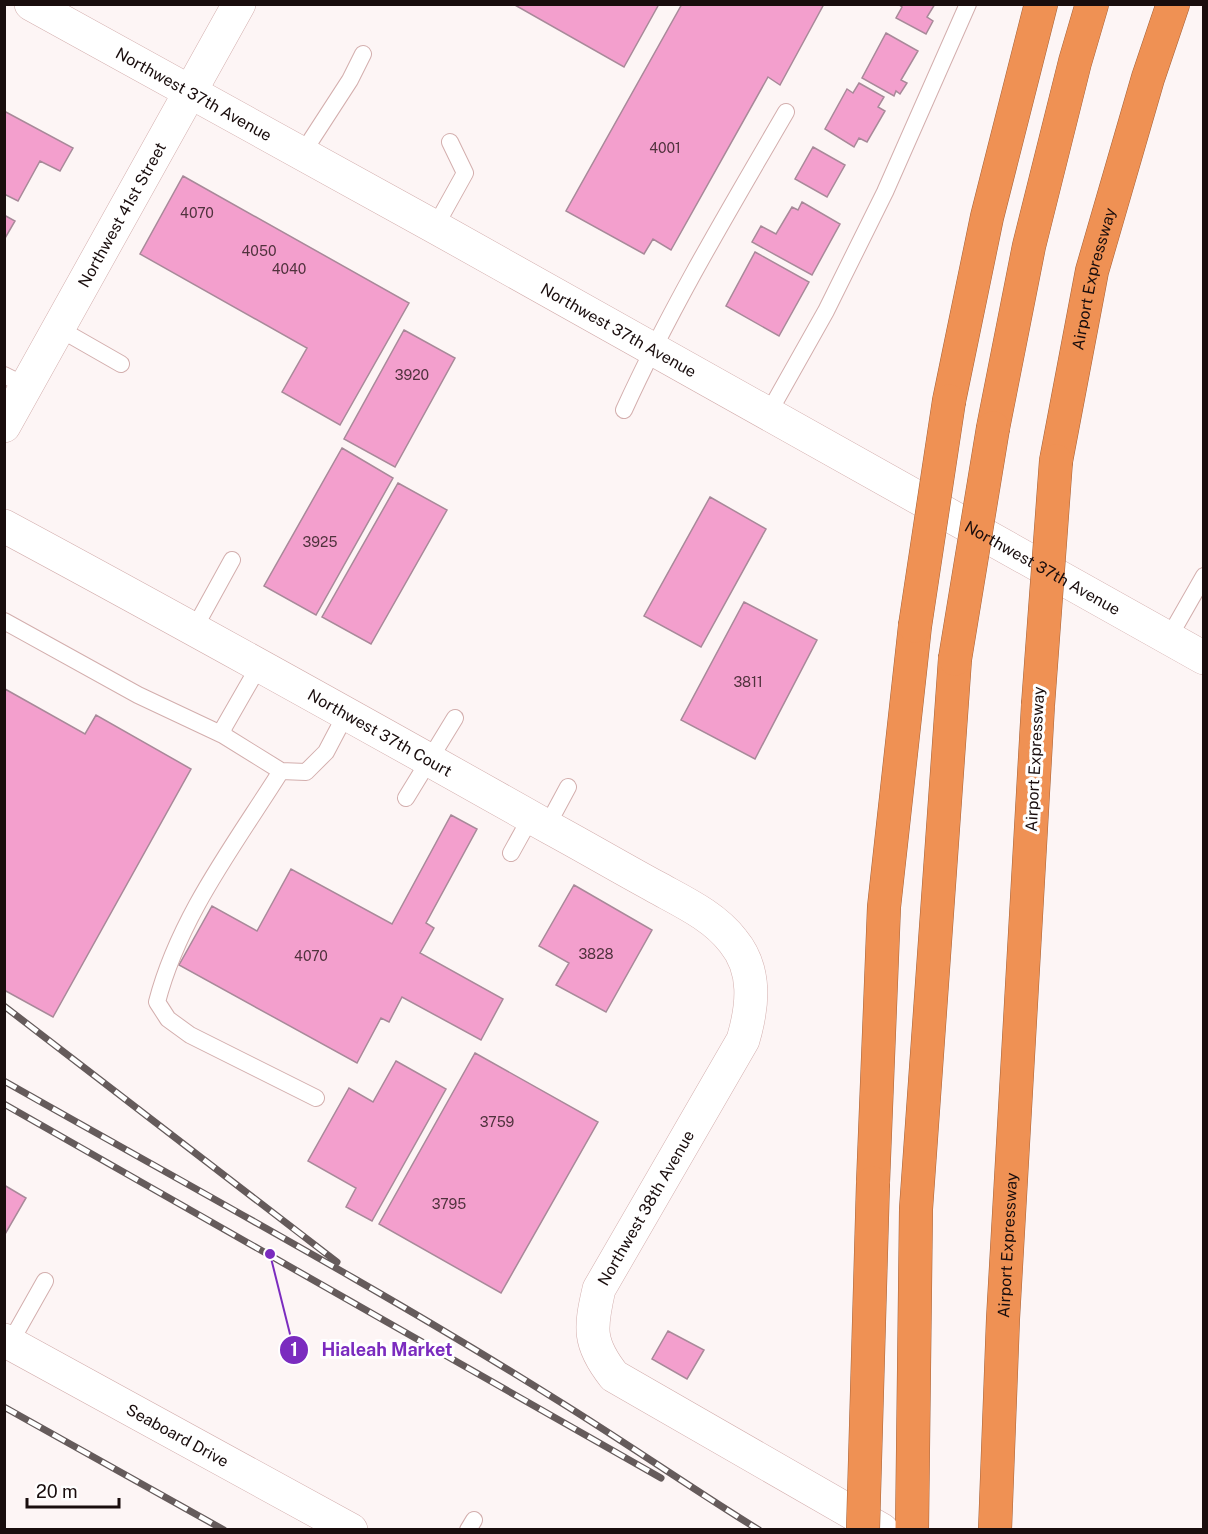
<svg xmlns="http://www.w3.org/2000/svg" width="1208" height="1534" font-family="'Public Sans',sans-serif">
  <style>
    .building { fill: #f39fcd; stroke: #a88999; stroke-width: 1.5 }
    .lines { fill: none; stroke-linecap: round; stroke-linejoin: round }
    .service-casing { stroke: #d3aead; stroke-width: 18 }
    .minor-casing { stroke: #d3aead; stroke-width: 34 }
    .tertiary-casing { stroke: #d3aead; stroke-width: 34 }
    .motorway-casing { stroke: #a4633b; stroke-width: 34 }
    .service { stroke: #fff; stroke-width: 16 }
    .minor { stroke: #fff; stroke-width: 33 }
    .tertiary { stroke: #fff; stroke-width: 33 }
    .motorway { stroke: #ef9154; stroke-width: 33 }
    .rail-casing { stroke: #655b5b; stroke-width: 7 }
    .rail { stroke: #fff; stroke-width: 4.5; stroke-dasharray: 14; stroke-linecap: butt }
    .motorway-bridge-casing { stroke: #a4633b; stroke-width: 34; stroke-linecap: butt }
    .motorway-bridge { stroke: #ef9154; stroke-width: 33 }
    .labels { text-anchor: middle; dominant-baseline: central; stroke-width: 6; stroke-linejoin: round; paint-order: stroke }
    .number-label { font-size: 14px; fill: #50323d }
    .street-label { font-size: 16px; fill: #190d0d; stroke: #fff }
    .leader { fill: none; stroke: #7b2cbf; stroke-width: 2 }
    .callout-dot { fill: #7b2cbf; stroke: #fff; stroke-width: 2 }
    .mark-label { font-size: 18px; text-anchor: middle; font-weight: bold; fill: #fff }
    .callout-label { font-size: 18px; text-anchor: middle; font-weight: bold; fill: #7b2cbf; stroke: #fff; stroke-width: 6; stroke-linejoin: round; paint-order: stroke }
  </style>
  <rect width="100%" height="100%" fill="#fdf5f5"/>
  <path class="building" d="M513,4H659L624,67Z
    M682,4H824L780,85L768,77L671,250L653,239L644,254L566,211Z
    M898,4H935L927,17L933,21L926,34L896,18L902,7Z
    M886,33L918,51L901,80L907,83L900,94L896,91L894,96L862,78Z
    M859,83L884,97L878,107L885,111L867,142L859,138L854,147L825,129L847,89L853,93Z
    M4,111L73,148L60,171L40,161L18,201L4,194Z
    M813,147L845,165L827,197L795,179Z
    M183,176L409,303L340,425L282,392L307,348L140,254Z
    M802,202L840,224L812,275L752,242L761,226L776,234L792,207L798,210Z
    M4,215L15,221L4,240Z
    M755,252L809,282L779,336L726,306Z
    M404,330L455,358L395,467L344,439Z
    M342,448L393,478L316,615L264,586Z
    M398,483L447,510L371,644L322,617Z
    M710,497L766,529L701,647L644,616Z
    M744,602L817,640L755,759L681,720Z
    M5,689L85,734L96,715L191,769L53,1017L4,990Z
    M451,815L477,829L426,923L434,928L420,953L503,999L481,1040L402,997L389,1022L381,1018L357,1063L179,965L212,906L257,931L291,869L392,924Z
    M574,885L652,930L606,1012L556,985L569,963L539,946Z
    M475,1053L598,1122L501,1293L379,1224Z
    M396,1061L446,1089L372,1221L346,1207L356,1188L308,1161L349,1088L373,1102Z
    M4,1185L26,1198L4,1236Z
    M668,1331L704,1350L687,1379L652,1359Z"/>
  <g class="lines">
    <defs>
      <path id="service" d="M302,154L350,80L363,54
        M435,227L465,173L450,142
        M58,328L121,364
        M4,375L26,386
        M624,410C671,307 729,210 786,112
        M768,414L826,311L885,192L968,4
        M4,621L138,695L223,735
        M194,629L232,560
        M1168,639L1204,576
        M259,666L224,727L223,735L281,771L306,772L326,752L346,714
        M281,771C235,844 179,917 157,1002L168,1019L190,1035L316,1098
        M406,798L455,718
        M547,826L568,787
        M511,853L531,817
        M10,1343L45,1281
        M468,1530L474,1520"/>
      <g id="minor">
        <path id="s1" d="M4,426L239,4"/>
        <path id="s2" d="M4,526C188,625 371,727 552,829C587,848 621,868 656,887C683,902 714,916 733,941C757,970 753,1006 743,1040L599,1289C590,1328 588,1343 614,1376L882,1530"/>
        <path id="s3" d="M4,1340L351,1530"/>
      </g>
      <g id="tertiary">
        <path id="s4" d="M31,4L435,227L1204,658"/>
      </g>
      <g id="motorway">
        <path d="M949,401L987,217L1041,4"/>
        <path d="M993,428L1029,246L1075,62L1092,4"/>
        <path id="s5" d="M1056,461L1092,271L1148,78L1173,4"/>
        <path d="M873,1183L884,907L915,626"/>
        <path d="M912,1530L916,1209L955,659"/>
        <path id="s6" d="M995,1530L1003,1319L1038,705"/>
      </g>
    </defs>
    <use href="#service" class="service-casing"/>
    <use href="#minor" class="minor-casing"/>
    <use href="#tertiary" class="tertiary-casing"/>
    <use href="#motorway" class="motorway-casing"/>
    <use href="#service" class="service"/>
    <use href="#minor" class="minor"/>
    <use href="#tertiary" class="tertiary"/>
    <use href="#motorway" class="motorway"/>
    <defs>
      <path id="rail" d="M4,1006L337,1262
        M4,1081C189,1186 377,1287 557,1400C625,1442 691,1488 759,1530
        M4,1104L661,1478
        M4,1407L224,1530"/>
    </defs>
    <use href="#rail" class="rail-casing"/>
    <use href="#rail" class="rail"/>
    <defs>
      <path id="motorway-bridge" d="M915,626L949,401
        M955,659L993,428
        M1038,705L1056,461
        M863,1530L873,1183"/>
    </defs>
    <use href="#motorway-bridge" class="motorway-bridge-casing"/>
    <use href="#motorway-bridge" class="motorway-bridge"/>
  </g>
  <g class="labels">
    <g class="number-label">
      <text x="665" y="148">4001</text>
      <text x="197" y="213">4070</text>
      <text x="259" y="251">4050</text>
      <text x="289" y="269">4040</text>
      <text x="412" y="375">3920</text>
      <text x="320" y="542">3925</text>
      <text x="748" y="682">3811</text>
      <text x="596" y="954">3828</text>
      <text x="311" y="956">4070</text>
      <text x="497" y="1122">3759</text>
      <text x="449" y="1204">3795</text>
    </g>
    <g class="street-label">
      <text stroke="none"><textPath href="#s4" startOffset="186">Northwest 37th Avenue</textPath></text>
      <text stroke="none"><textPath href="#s1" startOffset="242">Northwest 41st Street</textPath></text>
      <text stroke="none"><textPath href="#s5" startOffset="186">Airport Expressway</textPath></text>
      <text stroke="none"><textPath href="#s4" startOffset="672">Northwest 37th Avenue</textPath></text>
      <text stroke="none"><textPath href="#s4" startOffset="1158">Northwest 37th Avenue</textPath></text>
      <text stroke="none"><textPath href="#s2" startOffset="429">Northwest 37th Court</textPath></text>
      <text transform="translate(1035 759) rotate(-87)">Airport Expressway</text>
      <text transform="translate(646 1208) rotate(-60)">Northwest 38th Avenue</text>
      <text stroke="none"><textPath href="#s6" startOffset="285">Airport Expressway</textPath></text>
      <text stroke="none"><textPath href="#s3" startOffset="198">Seaboard Drive</textPath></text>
    </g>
  </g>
  <path class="leader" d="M270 1254L294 1350"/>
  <g class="callout-dot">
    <circle cx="270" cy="1254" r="6"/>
    <circle cx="294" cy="1350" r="15"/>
  </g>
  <g class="mark-label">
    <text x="294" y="1356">1</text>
  </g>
  <g class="callout-label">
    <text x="387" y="1356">Hialeah Market</text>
  </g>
  <rect width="1208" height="1534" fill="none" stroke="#190d0d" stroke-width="12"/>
  <path d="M27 1498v9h92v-9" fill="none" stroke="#190d0d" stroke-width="3"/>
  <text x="36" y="1498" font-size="18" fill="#190d0d" stroke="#ffffff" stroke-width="4.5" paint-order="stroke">20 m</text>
</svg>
